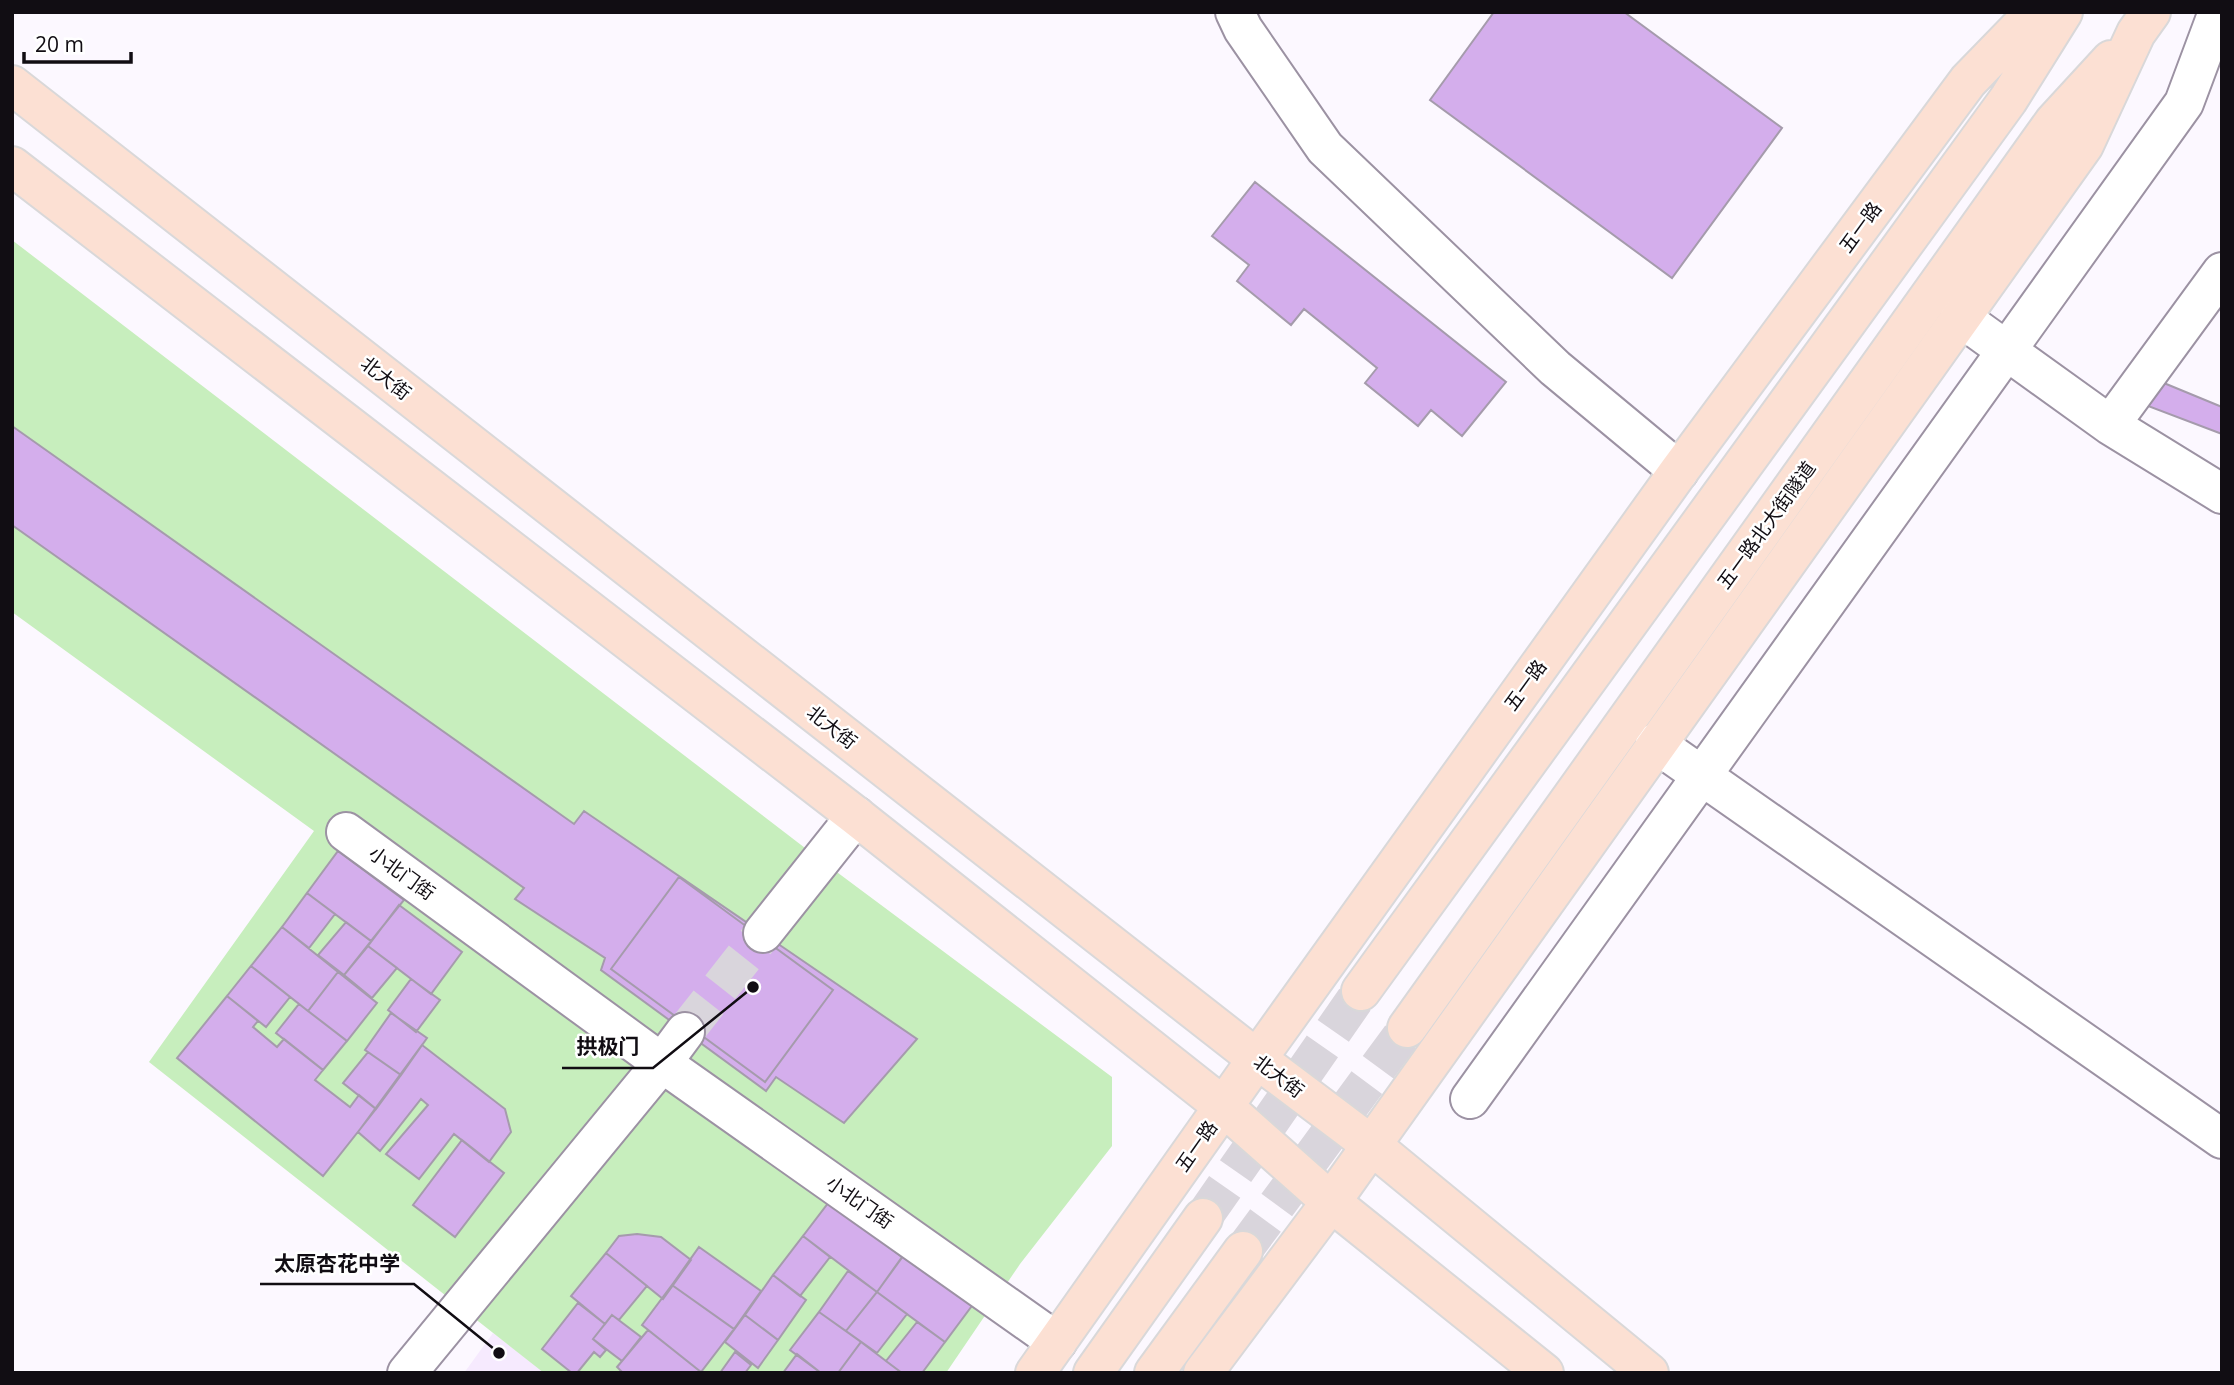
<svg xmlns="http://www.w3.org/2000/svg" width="2234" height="1385" font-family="'Open Sans','Noto Sans SC',sans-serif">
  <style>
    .built { fill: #f6eafe }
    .green { fill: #c7eebd }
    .building { fill: #d4aeec; stroke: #a59bac; stroke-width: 2 }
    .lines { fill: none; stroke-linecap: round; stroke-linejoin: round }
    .minor-tunnel { stroke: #d9d5dc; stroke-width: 38; stroke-dasharray: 38 19; stroke-linecap: butt }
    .major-tunnel { stroke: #d9d5dc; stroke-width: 38; stroke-dasharray: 38 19; stroke-linecap: butt }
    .minor-casing { stroke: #9c92a3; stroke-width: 42 }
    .major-casing { stroke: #d9d8d9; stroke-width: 42 }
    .minor { stroke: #fff; stroke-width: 38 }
    .major { stroke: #fce0d3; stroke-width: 38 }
    .labels { text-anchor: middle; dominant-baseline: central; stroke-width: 5; stroke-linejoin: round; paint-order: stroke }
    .street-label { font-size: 19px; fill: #110d13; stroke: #fff }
    .leader { fill: none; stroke: #110d13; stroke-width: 2.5 }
    .callout-dot { fill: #110d13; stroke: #fff; stroke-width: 2.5 }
    .callout-label { font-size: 21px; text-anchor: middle; font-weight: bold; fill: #110d13; stroke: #fff; stroke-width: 5; stroke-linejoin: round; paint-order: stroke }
  </style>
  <rect width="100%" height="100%" fill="#fcf8ff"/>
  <path class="built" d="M493,1333L545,1373H464Z"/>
  <path class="green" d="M12,240L822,861L1112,1077V1146L1020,1264L946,1373H544L149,1062L314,831L12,612Z"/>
  <path class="building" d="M1494,12H1624L1782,128L1672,278L1430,100Z
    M1255,182L1506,382L1462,436L1431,410L1418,426L1365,383L1377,368L1304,309L1291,325L1237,281L1249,265L1212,236Z
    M2159,381L2222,407V434L2148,406Z
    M12,426L574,824L584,811L917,1039L844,1123L776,1077L766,1091L601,970L605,958L515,899L524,888L12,525Z
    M338,851L404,900L371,941L307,893Z
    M679,877L833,990L765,1082L611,969Z
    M307,893L335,914L309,948L282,927Z
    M399,905L462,952L431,994L368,946Z
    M346,922L371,941L344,975L318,955Z
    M282,927L338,972L308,1011L251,966Z
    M368,946L397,968L372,998L344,975Z
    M251,966L290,997L266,1027L227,996Z
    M338,972L377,1003L347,1041L308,1011Z
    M411,979L440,1000L416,1032L388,1010Z
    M227,996L258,1021L253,1027L277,1047L284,1039L323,1070L315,1080L350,1107L359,1095L376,1109L323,1176L177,1058Z
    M299,1004L347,1041L323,1070L276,1033Z
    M391,1013L427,1038L401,1075L365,1050Z
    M422,1045L505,1109L511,1132L489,1162L454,1134L419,1179L386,1154L428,1105L421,1099L380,1151L358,1132Z
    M368,1052L401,1075L376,1109L343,1083Z
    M462,1140L504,1173L455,1237L413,1205Z
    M829,1202L902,1257L877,1292L803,1236Z
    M637,1234L661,1237L691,1260L663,1299L606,1253L619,1236Z
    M803,1236L830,1257L800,1296L773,1275Z
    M699,1247L761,1291L734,1329L672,1285Z
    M909,1248L977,1299L945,1342L877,1292Z
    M606,1253L647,1286L619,1320L612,1315L605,1324L571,1296Z
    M848,1271L877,1292L846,1331L819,1312Z
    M773,1275L806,1300L778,1340L745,1315Z
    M672,1285L734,1329L701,1372L642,1325Z
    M877,1292L907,1314L877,1353L846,1331Z
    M578,1303L605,1324L593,1339L606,1350L600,1357L594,1352L577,1373H572L542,1349Z
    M819,1312L861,1342L838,1373H821L790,1350Z
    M612,1315L641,1337L622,1361L593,1339Z
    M745,1315L778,1340L758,1368L725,1342Z
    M917,1322L945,1342L922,1373H902L886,1361Z
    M648,1330L701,1372L702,1373H623L617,1367Z
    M861,1342L886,1361L902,1373H838Z
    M735,1352L751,1365L745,1373H720Z
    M797,1354L821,1373H783Z"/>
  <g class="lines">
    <path class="minor-tunnel" d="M685,1032L763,933"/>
    <path class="major-tunnel" d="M1203,1218L1361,991
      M1243,1251L1407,1028"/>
    <defs>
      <path id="minor" d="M1235,12L1243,29L1325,148L1555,368L1679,471
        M1960,317L2110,425L2222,494
        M2110,425L2222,272
        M1655,743L2222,1139
        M346,832L662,1063L1057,1342
        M763,933L856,816
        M1470,1099L2184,103L2218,12
        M407,1373L662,1063L685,1032"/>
      <path id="major" d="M12,85L1257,1059L1370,1144L1649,1373
        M12,166L856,816L1224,1107L1331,1202L1544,1373
        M1361,991L2008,100L2063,12
        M1407,1028L2054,122L2111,60
        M1035,1373L1257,1059L1679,471L1968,81L2035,12
        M1093,1373L1203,1218
        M1154,1373L1243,1251
        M1203,1373L1331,1202L2084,145L2136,33L2151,12"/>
    </defs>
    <use href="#minor" class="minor-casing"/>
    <use href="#major" class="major-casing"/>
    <use href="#minor" class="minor"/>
    <use href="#major" class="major"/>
  </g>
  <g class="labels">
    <g class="street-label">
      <text transform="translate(1860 227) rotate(-54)">五一路</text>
      <text transform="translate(386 378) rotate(38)">北大街</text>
      <text transform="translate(1766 525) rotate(-54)">五一路北大街隧道</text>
      <text transform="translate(1525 685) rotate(-54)">五一路</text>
      <text transform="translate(832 727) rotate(38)">北大街</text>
      <text transform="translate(402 873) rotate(36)">小北门街</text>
      <text transform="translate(1279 1076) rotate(37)">北大街</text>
      <text transform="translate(1196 1146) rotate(-55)">五一路</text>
      <text transform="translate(860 1202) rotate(35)">小北门街</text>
    </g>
  </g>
  <path class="leader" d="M753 987L653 1068H562M499 1353L414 1284H260"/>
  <g class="callout-dot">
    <circle cx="753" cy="987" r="7"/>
    <circle cx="499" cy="1353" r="7"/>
  </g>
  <g class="callout-label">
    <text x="608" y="1054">拱极门</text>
    <text x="337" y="1271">太原杏花中学</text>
  </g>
  <rect width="2234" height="1385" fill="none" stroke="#110d13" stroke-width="28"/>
  <path d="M24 52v10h107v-10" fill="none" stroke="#110d13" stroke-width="3.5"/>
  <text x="35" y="52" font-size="21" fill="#110d13" stroke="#ffffff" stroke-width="5" paint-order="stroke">20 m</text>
</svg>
